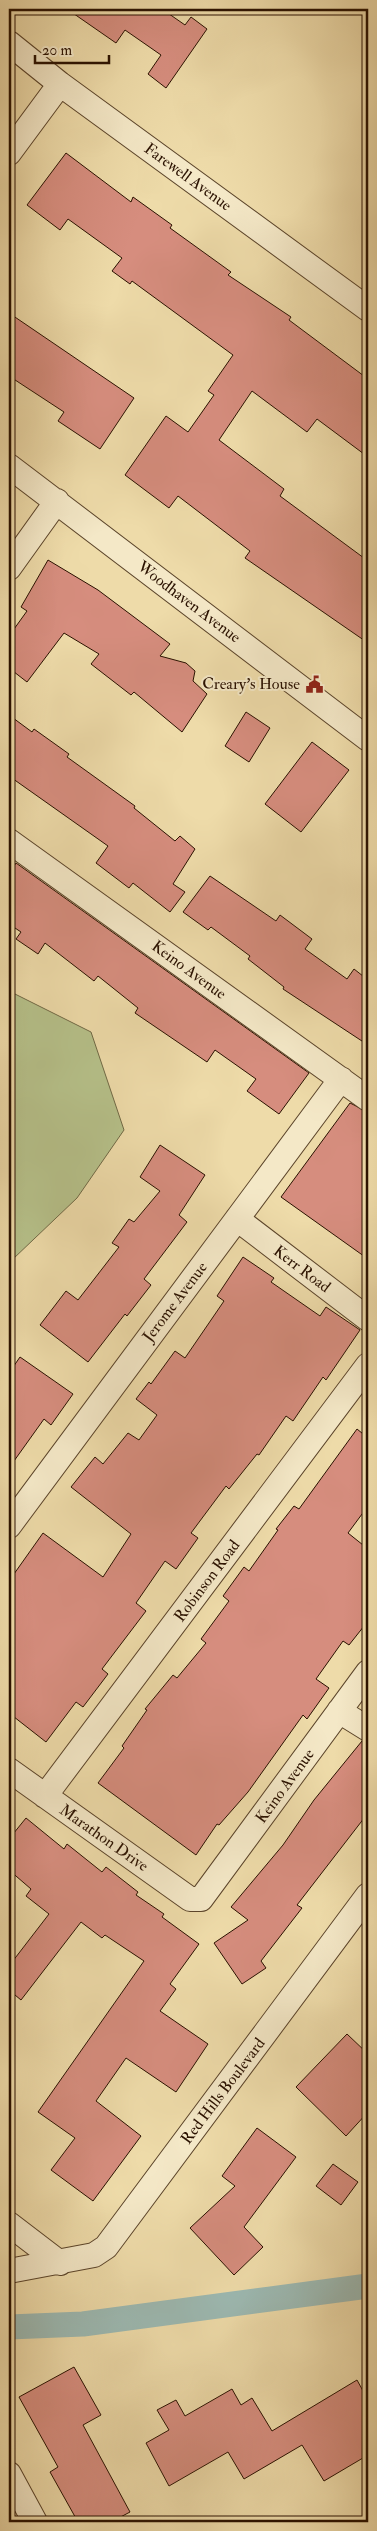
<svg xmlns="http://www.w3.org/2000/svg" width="377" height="2531" font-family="'IM FELL Double Pica',serif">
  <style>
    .green { fill: #b6c18a; stroke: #706945 }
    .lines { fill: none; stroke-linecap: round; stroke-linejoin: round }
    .canal { stroke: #9cb9b2; stroke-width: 25 }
    .building { fill: #d68d7e; stroke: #2a1100 }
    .minor-casing { stroke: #5b442a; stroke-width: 26 }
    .minor { stroke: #f4e8c7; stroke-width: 24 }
    .labels { text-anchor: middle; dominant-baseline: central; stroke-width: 4; stroke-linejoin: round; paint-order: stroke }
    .street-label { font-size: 16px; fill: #2a1100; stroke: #f4e8c7 }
    .poi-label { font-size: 16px; fill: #2a1100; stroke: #f4e8c7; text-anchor: end }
  </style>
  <rect width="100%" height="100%" fill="#eedba9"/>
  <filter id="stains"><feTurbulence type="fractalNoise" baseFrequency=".004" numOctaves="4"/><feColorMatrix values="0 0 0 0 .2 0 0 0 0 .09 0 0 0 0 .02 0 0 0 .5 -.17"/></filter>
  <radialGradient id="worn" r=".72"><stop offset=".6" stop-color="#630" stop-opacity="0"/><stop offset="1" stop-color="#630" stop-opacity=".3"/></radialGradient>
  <path class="green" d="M9,991L91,1032L124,1130L77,1198L13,1259L9,1258Z"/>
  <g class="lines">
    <path class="canal" d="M9,2327L83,2324L368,2286"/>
  </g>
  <path class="building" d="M67,9H162L185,25L191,17L207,29L166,88L148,74L161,55L125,30L116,43Z
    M66,153L131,202L133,197L172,225L170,228L231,272L228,275L291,317L289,320L368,379V457L317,419L307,432L252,391L219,440L284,489L280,496L368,561V643L245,558L250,551L178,496L169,508L125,475L166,416L188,432L214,395L208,391L233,355L132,281L130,284L112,271L122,258L68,219L60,230L27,205Z
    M9,313L134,398L100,449L58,421L64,412L9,376Z
    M48,560L98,590L170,644L160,656L186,663L195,671L193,681L207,694L182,732L134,692L131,695L91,664L99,654L64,633L27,682L9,668V636L27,611L21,607Z
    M246,712L270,728L249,762L225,746Z
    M9,715L32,732L34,729L69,754L67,757L135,806L134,808L175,841L180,836L195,849L173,884L185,892L170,912L133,883L129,888L96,863L108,846L9,776Z
    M312,742L349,770L301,832L265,804Z
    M16,863L309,1073L279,1114L247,1091L256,1079L215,1050L207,1062L135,1013L138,1008L98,976L94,981L45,943L38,954L16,939L21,932L9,924V874Z
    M210,876L276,921L280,915L312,939L305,949L347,979L354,969L368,980V1045L283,989L284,987L248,959L250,956L211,927L208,930L183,912Z
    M350,1103L368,1112V1259L281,1197Z
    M160,1145L205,1175L179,1215L187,1222L144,1279L151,1285L127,1316L125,1314L88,1362L40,1325L66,1291L78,1300L119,1247L112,1243L129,1219L134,1222L160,1191L140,1177Z
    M243,1257L274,1278L271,1282L320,1316L326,1307L360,1330L326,1380L323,1377L293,1421L286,1416L259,1455L257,1454L229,1489L226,1486L191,1533L198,1538L176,1569L165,1561L136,1603L146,1611L102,1669L108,1674L83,1707L76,1702L46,1742L9,1713V1581L43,1533L103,1577L131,1534L71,1487L95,1457L103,1464L128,1433L139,1440L157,1415L136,1399L149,1382L151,1384L175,1351L185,1358L224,1301L217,1296Z
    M20,1357L73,1394L51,1425L44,1419L9,1468V1373Z
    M357,1429L368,1438V1506L348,1533L368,1549V1621L349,1645L343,1641L316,1679L329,1688L307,1719L303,1715L248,1792L219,1825L217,1824L196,1855L98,1783L124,1748L122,1746L147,1710L145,1709L173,1675L177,1678L206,1643L201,1639L229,1601L223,1596L244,1567L249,1571L278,1530L276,1529L294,1506L299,1509Z
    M362,1741L368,1743V1813L297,1905L302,1908L261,1961L266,1968L242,1984L214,1943L248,1920L231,1907L283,1845L314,1800Z
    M26,1818L64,1849L67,1844L102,1872L106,1867L138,1892L136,1895L164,1914L162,1917L199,1944L170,1984L176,1989L160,2011L208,2044L176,2092L126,2058L96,2101L141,2136L93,2201L51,2170L75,2138L38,2112L144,1961L105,1935L102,1938L81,1922L21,2000L9,1990V1966L49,1914L26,1896L31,1889L9,1870V1839Z
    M347,2034L368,2054V2112L346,2136L296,2087Z
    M257,2128L296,2157L244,2227L263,2247L234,2275L190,2228L235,2186L222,2176Z
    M333,2164L358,2182L341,2205L316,2186Z
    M74,2367L101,2415L83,2425L130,2512L111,2522H78L50,2472L58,2467L19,2397Z
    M357,2380L368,2400V2455L324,2481L302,2445L244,2479L228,2452L169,2486L146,2443L169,2430L157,2410L176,2400L185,2416L232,2389L241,2405L252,2398L272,2431Z"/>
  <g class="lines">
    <defs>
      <path id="minor" d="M9,43L60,84L368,309
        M9,153L60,84
        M9,466L368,739
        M9,568L57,501
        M9,841L368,1099
        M237,1219L368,1319
        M9,1526L341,1079
        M339,1711L368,1729
        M9,1770L190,1899H201L368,1672
        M45,1796L368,1365
        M9,2224L60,2263
        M9,2271L94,2255L106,2247L368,1895
        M9,2474L35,2522"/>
    </defs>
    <use href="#minor" class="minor-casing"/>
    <use href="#minor" class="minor"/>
  </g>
  <defs>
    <symbol id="civic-bare" viewBox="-9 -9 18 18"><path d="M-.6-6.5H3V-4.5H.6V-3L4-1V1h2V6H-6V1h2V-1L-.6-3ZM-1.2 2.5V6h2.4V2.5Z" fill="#8f2418" stroke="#f4e8c7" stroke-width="2.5" paint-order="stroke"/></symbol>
  </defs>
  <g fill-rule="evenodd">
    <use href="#civic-bare" x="302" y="672" width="25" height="25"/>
  </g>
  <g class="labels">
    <g class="street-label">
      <text transform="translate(188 177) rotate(36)">Farewell Avenue</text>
      <text transform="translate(189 602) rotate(37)">Woodhaven Avenue</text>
      <text transform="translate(189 970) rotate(36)">Keino Avenue</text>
      <text transform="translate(302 1269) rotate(37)">Kerr Road</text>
      <text transform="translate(175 1302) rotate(-53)">Jerome Avenue</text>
      <text transform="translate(207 1581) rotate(-53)">Robinson Road</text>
      <text transform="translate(285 1786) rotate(-54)">Keino Avenue</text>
      <text transform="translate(104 1838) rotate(35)">Marathon Drive</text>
      <text transform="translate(223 2091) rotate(-53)">Red Hills Boulevard</text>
    </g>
    <g class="poi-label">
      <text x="300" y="684">Creary's House</text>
    </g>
  </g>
  <rect width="377" height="2531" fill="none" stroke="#eedba9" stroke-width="30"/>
  <rect x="10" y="10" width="357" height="2511" fill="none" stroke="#2a1100" stroke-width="2.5"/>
  <rect x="15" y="15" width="347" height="2501" fill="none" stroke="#2a1100"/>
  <path d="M35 55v8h74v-8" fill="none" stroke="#2a1100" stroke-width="2.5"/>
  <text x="42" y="55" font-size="15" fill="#2a1100" stroke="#f4e8c7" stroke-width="4" paint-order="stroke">20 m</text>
  <rect width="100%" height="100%" filter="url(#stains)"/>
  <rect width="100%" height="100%" fill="url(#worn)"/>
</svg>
